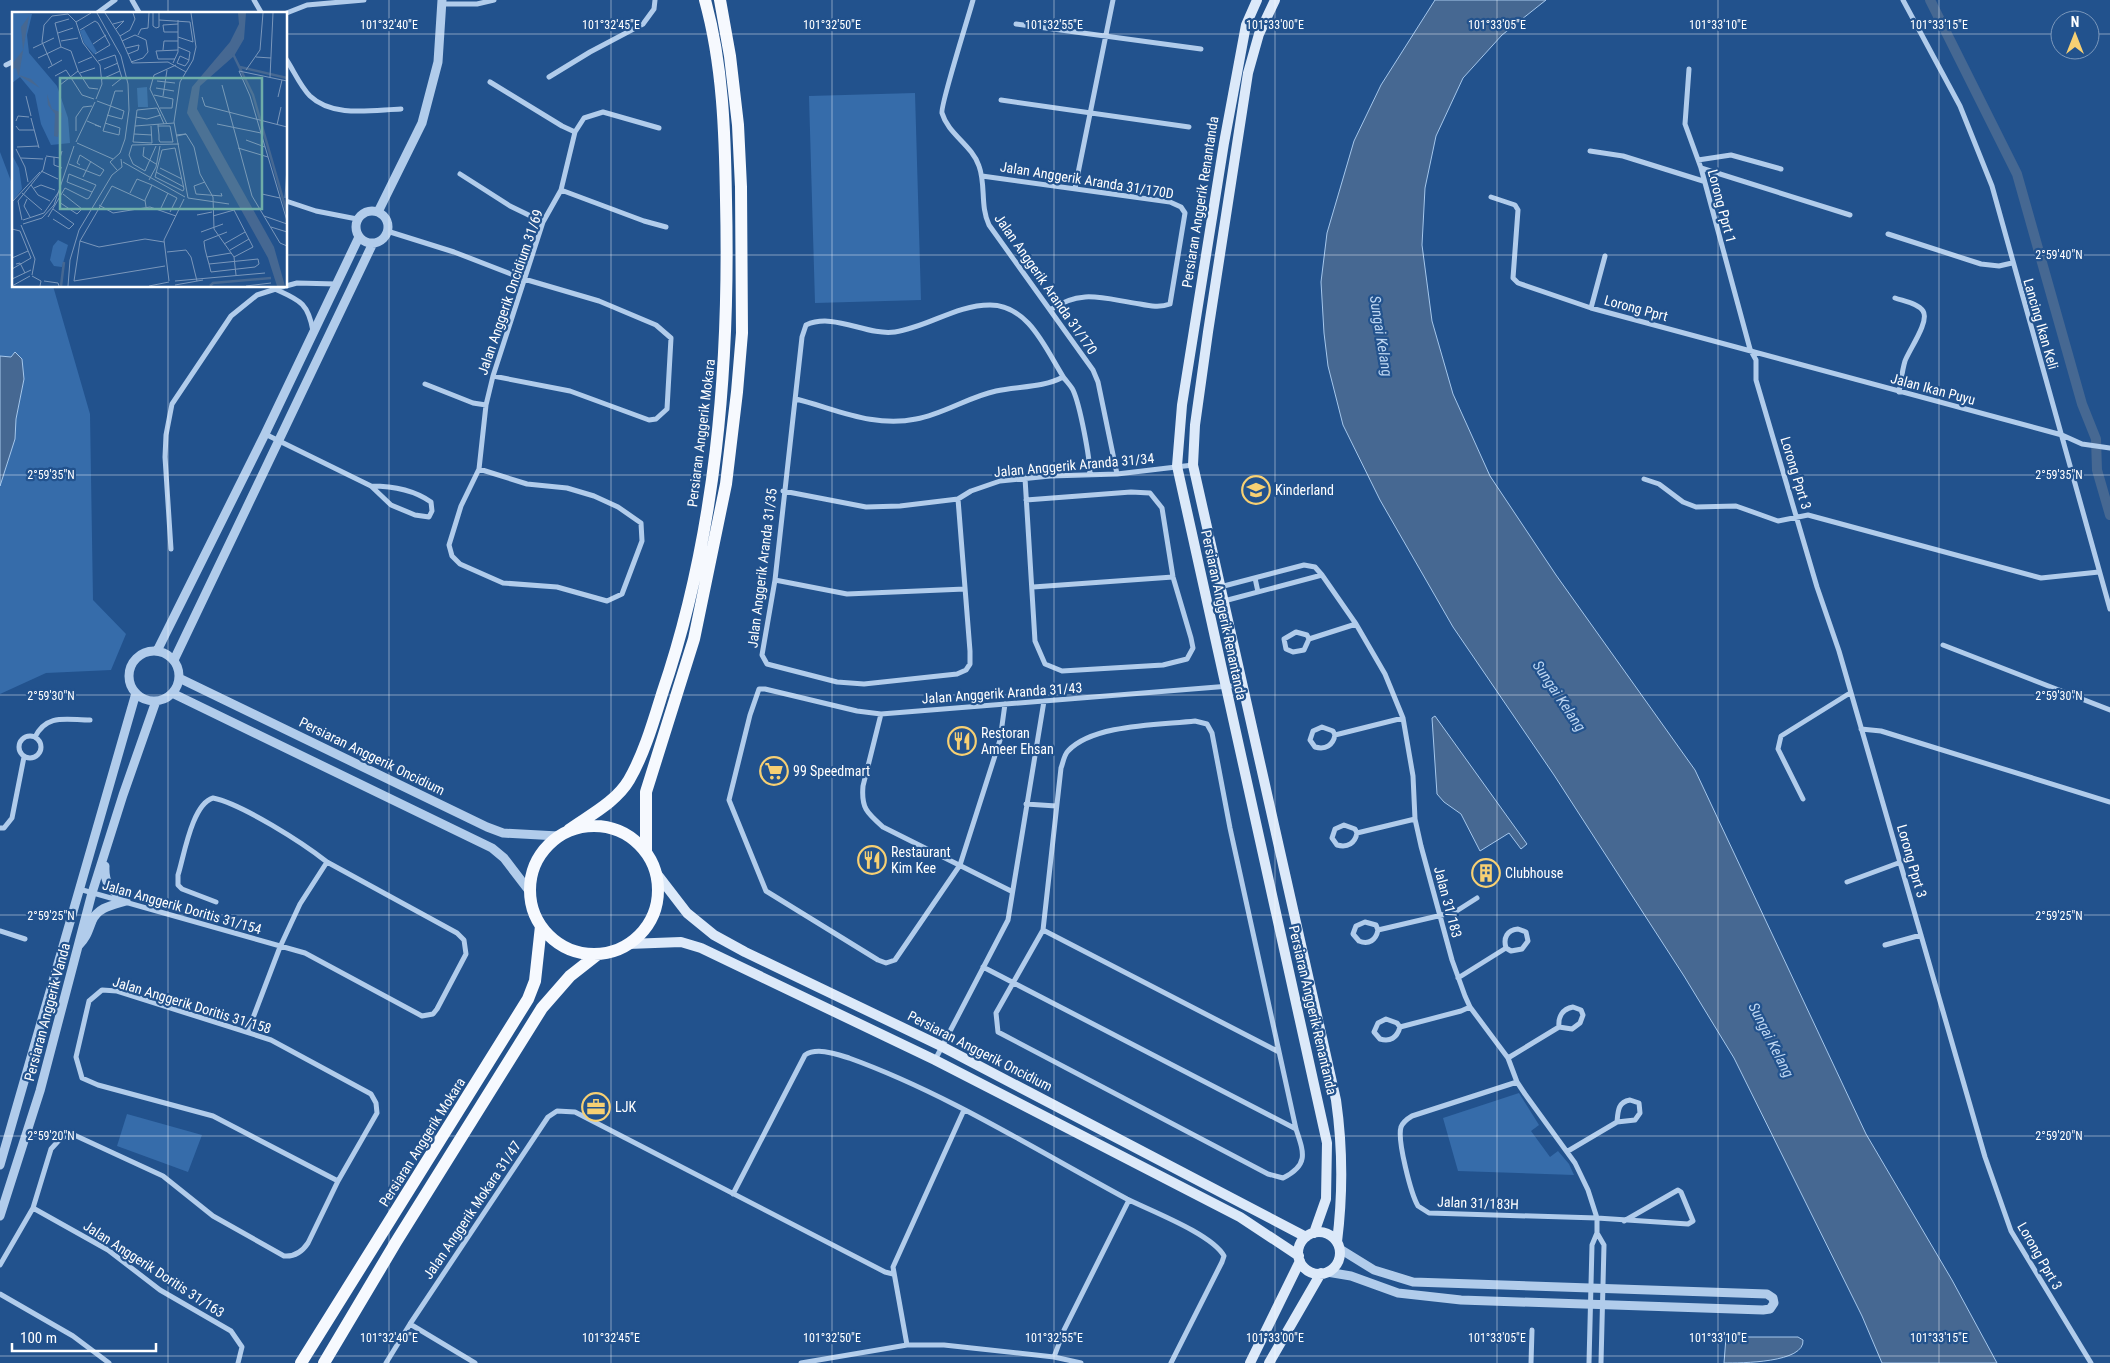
<svg xmlns="http://www.w3.org/2000/svg" width="2110" height="1363" font-family="'Roboto Condensed',sans-serif">
  <style>
    .green { fill: #366caa }
    .water { fill: #466892; stroke: #a5c7ec }
    .lines { fill: none; stroke-linecap: round; stroke-linejoin: round }
    .canal { stroke: #466892; stroke-width: 10 }
    .minor { stroke: #b1cceb; stroke-width: 5 }
    .tertiary { stroke: #b1cceb; stroke-width: 9 }
    .secondary { stroke: #dce9f9; stroke-width: 10 }
    .primary { stroke: #f6f9fe; stroke-width: 12 }
    .ticks { fill: none; stroke: #fff; stroke-width: 1; stroke-opacity: 0.45 }
    .labels { text-anchor: middle; dominant-baseline: central; stroke-width: 4.5; stroke-linejoin: round; paint-order: stroke }
    .street-label { font-size: 14px; fill: #fff; stroke: #22528d }
    .poi-label { font-size: 14px; fill: #fff; stroke: #22528d; text-anchor: start }
    .water-label { font-size: 15px; font-style: italic; fill: #bdd6f2; stroke: #22528d }
    .inset-river { fill: none; stroke: #466892; stroke-width: 2.5 }
    .inset-road { fill: none; stroke: #7a97bb; stroke-width: 1 }
    .view { fill: #6fada8; fill-opacity: 0.15; stroke: #6fada8; stroke-width: 2.5 }
    .inset-edge { fill: none; stroke: #fff; stroke-width: 2.5 }
    .ticks-label { font-size: 12px; text-anchor: middle; fill: #fff; stroke: #22528d; stroke-width: 4.5; stroke-linejoin: round; paint-order: stroke }
  </style>
  <rect width="100%" height="100%" fill="#22528d"/>
  <path class="green" d="M915,93L921,300L815,303L809,96Z
    M0,152L14,189V286H53L90,414L93,600L126,634L111,670L46,673L0,694Z
    M1519,1093L1539,1125L1531,1131L1550,1157L1558,1151L1569,1164L1574,1175L1458,1171L1443,1118Z
    M127,1114L202,1135L188,1172L117,1146Z"/>
  <path class="water" d="M1435,0H1546L1502,35L1463,78L1436,136L1425,188L1422,245L1432,321L1453,394L1490,476L1556,575L1695,770L1866,1134L1952,1280L1997,1363H1882L1862,1316L1734,1058L1684,976L1554,775L1453,627L1380,500L1343,425L1328,366L1324,333L1321,282L1327,233L1354,141L1381,85Z
    M15,352L22,359L24,379L16,419L15,439L0,486V356L11,357Z
    M1435,716L1527,844L1521,849L1509,833L1480,851L1461,814L1444,802L1437,794L1432,718Z
    M1726,1337H1798L1803,1340C1805,1363 1741,1363 1724,1363Z"/>
  <g class="lines">
    <path class="canal" d="M1930,0L2017,174L2082,404L2096,439L2097,470L2110,515"/>
    <path class="minor" d="M132,0L140,14
      M254,0L262,14
      M973,0C969,15 940,106 942,113C948,134 972,145 979,166C986,185 980,206 989,225L1093,370L1098,382L1117,474
      M1903,0L1960,106L1992,186L2110,609
      M442,4H477L494,0
      M96,14L115,0
      M284,14L307,5L364,0
      M1016,24L1201,49
      M286,59C294,71 300,86 310,96C333,118 372,110 401,109
      M6,65L14,61
      M1689,69L1685,124L1701,168L1750,349L1756,360V380L1817,587L1839,651L1985,1157L2011,1231L2091,1363
      M549,77L590,52L643,24L654,9L655,0
      M490,82L562,126L575,132
      M1001,100L1189,127
      M1590,151L1623,156L1703,181
      M1698,160L1731,155L1781,169
      M1701,168L1850,215
      M460,174L510,206L543,222
      M982,176L1170,202L1181,207L1185,213L1170,304C1160,308 1150,306 1140,304C1104,299 1082,288 1050,310
      M1075,188L1113,0
      M561,190L644,221L666,227
      M1491,197L1515,205L1518,210L1513,278L1518,283L1591,308L2062,435L2082,444L2110,448
      M286,201L316,211L357,219
      M387,231L454,252L524,279L599,301L656,325L671,338L667,409L656,419L649,420L570,391L493,376
      M1888,234L1981,264L1999,266L2012,263
      M286,286L297,283L336,284
      M275,289C299,300 308,302 313,331
      M1895,298C1903,301 1918,303 1923,311C1930,321 1909,350 1905,361C1902,371 1901,382 1899,392
      M1591,308L1605,256
      M425,384L473,403L486,405
      M796,399C836,409 874,428 916,419C944,414 968,397 996,391C1018,386 1043,388 1063,377
      M265,434L371,486L391,505L415,515L429,517L432,511L431,502C414,490 392,486 371,486
      M479,469L527,484L567,488L594,496L618,507L641,523L642,541L622,594L607,601L557,587L503,583L460,564L452,556L449,545L461,506L479,469L486,405L493,376L543,222L561,190L575,132L584,118L603,112L659,128
      M1025,478L1035,641L1045,664L1062,671L1163,665L1187,659L1193,648L1191,638L1173,577L1162,508L1150,493L1131,492L1026,500
      M1644,479L1659,484L1683,502L1696,507L1736,506L1778,521L1808,515L2041,578L2099,572
      M783,491L866,507L900,506L958,499L971,491L1000,481L1050,476L1117,474L1193,465
      M958,499L970,651V664L966,670L957,674L864,684L837,682L767,664L762,655L775,580L802,337L806,325C834,312 866,336 895,332C928,327 956,305 990,305C1029,305 1046,350 1064,378C1067,382 1071,386 1073,390C1080,405 1090,458 1090,475
      M171,549L165,457L166,435L172,404L231,316L257,295L285,286
      M1322,575L1356,624L1385,674L1403,718L1413,776L1415,819L1421,846L1452,960L1465,996L1470,1007L1508,1058L1517,1082L1525,1094L1575,1163L1588,1190L1597,1218V1233L1604,1245L1601,1363
      M1255,578L1258,592
      M775,580L847,594L965,589
      M1033,587L1173,577
      M1220,587L1304,565L1315,567L1322,575L1224,601
      M1296,632L1307,635L1309,639L1304,650L1293,652L1286,649L1284,639Z
      M1309,639L1356,624
      M1943,645L2110,710
      M1005,704L1000,740L960,865L895,960L886,963L878,960L766,891L729,800L750,715L759,689H765L857,711L881,714L1242,685
      M881,714L863,786C861,808 867,813 883,827L1011,891
      M1195,721L1207,724L1212,733L1230,828L1296,1129C1304,1153 1309,1165 1283,1178L1268,1174L998,1032L996,1013L1043,930L1061,768C1063,763 1064,755 1068,751C1093,724 1160,725 1195,721Z
      M1322,727L1333,731L1335,735C1333,745 1326,750 1315,747L1310,740L1313,731Z
      M1861,729L1881,731L2110,802
      M1335,735L1403,718
      M19 747a11 11 0 1 1 22 0a11 11 0 1 1-22 0Z
      M35,737C47,713 67,720 90,720
      M1803,799L1778,749L1781,736L1850,693
      M1026,804L1056,806
      M1344,825L1355,829L1357,833C1355,843 1348,848 1337,845L1332,838L1335,829Z
      M0,828H4L12,818L24,757
      M1357,833L1415,819
      M1847,882L1901,862
      M79,889L305,953L422,1016L433,1014L437,1009L466,954L464,940L457,933L327,862C303,843 242,804 213,798C192,804 184,856 178,875V885L182,889L216,902
      M1365,922L1376,925L1378,930C1376,940 1369,945 1359,941L1353,934L1356,926Z
      M1518,929L1526,932L1528,941L1522,949L1511,951L1506,948C1503,938 1507,930 1518,929Z
      M1043,930L1279,1052
      M1378,930L1455,912L1477,898
      M0,931L25,939
      M1885,945L1921,935
      M983,967L1296,1129
      M1458,978L1506,948
      M1573,1007L1581,1010L1583,1015L1580,1023L1572,1029L1559,1027C1558,1017 1562,1009 1573,1007Z
      M1386,1019L1397,1023L1400,1027C1397,1038 1390,1042 1380,1039L1374,1032L1378,1023Z
      M1400,1027L1461,1011L1470,1007
      M248,1031L280,947L300,904L327,862
      M1508,1058L1559,1027
      M935,1060L1008,920L1044,701
      M1517,1082L1412,1116C1407,1119 1403,1122 1401,1127C1397,1140 1411,1194 1418,1206L1429,1213L1597,1218L1688,1224L1693,1221L1681,1192L1678,1190L1624,1221
      M1568,1151L1617,1122L1635,1120L1640,1113L1639,1103L1630,1100C1618,1102 1618,1111 1617,1122
      M733,1194L805,1055C817,1047 836,1054 849,1058C946,1093 1036,1150 1127,1199C1151,1211 1212,1234 1224,1256L1222,1262L1171,1363
      M33,1208L108,1250L160,1290L231,1331L242,1347L238,1363
      M0,1265L33,1208L51,1149L61,1138L72,1134L163,1176L213,1216L284,1256C295,1257 302,1252 308,1243L338,1181L377,1113L376,1103L371,1094L271,1040L117,991L102,990L89,1001L76,1057L82,1078L98,1085L213,1116L338,1181
      M0,1294L73,1336L109,1363
      M410,1324L475,1363
      M907,1345L893,1267L964,1110
      M1054,1357L1064,1330L1129,1200
      M386,1363L410,1324L548,1117L557,1111L575,1112L885,1272L893,1274
      M801,1363L907,1345H944L1054,1357L1081,1363
      M1531,1363L1532,1330
      M1589,1363L1592,1245L1597,1233"/>
    <path class="tertiary" d="M356 227a16 16 0 1 1 32 0a16 16 0 1 1-32 0Z
      M378,212L422,123L438,62L442,0
      M157,651L265,434L359,237
      M129 676a25 25 0 1 1 50 0a25 25 0 1 1-50 0Z
      M174,660L373,243
      M179,678L487,827L503,833L558,836
      M172,693L492,848L504,858L530,892
      M105,866C104,885 111,890 126,901
      M79,945C87,937 88,931 92,921C98,907 113,905 126,901
      M0,1165L136,693
      M0,1216L40,1091L92,893L123,795L156,701
      M1327,1272L1351,1276L1398,1293L1461,1300L1763,1310L1770,1309L1774,1303L1773,1298L1767,1294L1413,1282L1374,1270L1340,1249"/>
    <path class="secondary" d="M1257,0L1246,25L1224,143L1182,405L1177,466L1327,1143L1326,1199L1314,1233
      M1275,0L1259,34L1248,73L1208,332L1195,425L1193,465L1336,1100C1343,1149 1343,1194 1337,1242
      M657,874L687,913L714,935L745,952L941,1046L1306,1237
      M628,944L681,942L701,948L935,1060L1240,1217L1299,1256
      M1298 1253a21 21 0 1 1 42 0a21 21 0 1 1-42 0Z
      M1250,1363L1300,1261
      M1269,1363L1321,1273"/>
    <path class="primary" d="M530 890a64 64 0 1 1 128 0a64 64 0 1 1-128 0Z
      M569,830C590,815 616,802 629,780C644,754 653,723 662,694C716,536 730,367 726,200C725,134 723,65 705,0
      M646,851V792L694,639L726,484L737,392L742,333L741,187L738,125L730,56L720,0
      M301,1363L528,999L535,981L541,926
      M324,1363L396,1242L542,1008L570,976L598,954"/>
  </g>
  <path class="ticks" d="M168,0V14M389,0V1363M611,0V1363M832,0V1363M1054,0V1363M1275,0V1363M1497,0V1363M1718,0V1363M1939,0V1363M0,34H14M286,34H2060M2090,34H2110M0,255H14M286,255H2110M168,286V1363M0,475H2110M0,695H2110M0,915H2110M0,1136H2110M0,1356H2110"/>
  <defs>
    <symbol id="school-ring" viewBox="-11 -11 22 22"><circle r="9.5" fill="#22528d" stroke="#f7d073" stroke-width="1.5"/><path d="M0-5L7-2L0 1L-7-2ZM-4 1L0 2.5L4 1V4Q0 6-4 4Z" fill="#f7d073"/></symbol>
    <symbol id="restaurant-ring" viewBox="-11 -11 22 22"><circle r="9.5" fill="#22528d" stroke="#f7d073" stroke-width="1.5"/><path d="M-5-6h1v4h1v-4h1v4h1v-4h1v5L-1.5 .5V6h-2V.5L-5-1ZM5-6V6H3V1.5H1.5Q1.5-4 5-6Z" fill="#f7d073"/></symbol>
    <symbol id="supermarket-ring" viewBox="-11 -11 22 22"><circle r="9.5" fill="#22528d" stroke="#f7d073" stroke-width="1.5"/><path d="M-6-5.5h2.5l.6 2H6L4.5 2H-2.5L-4.4-4H-6ZM-1.5 3.2a1.3 1.3 0 1 0 .1 0ZM3 3.2a1.3 1.3 0 1 0 .1 0Z" fill="#f7d073"/></symbol>
    <symbol id="building-ring" viewBox="-11 -11 22 22"><circle r="9.5" fill="#22528d" stroke="#f7d073" stroke-width="1.5"/><path d="M-4-6H4V6H1V3H-1V6H-4ZM-2.5-4.3h1.7v1.8h-1.7ZM.8-4.3h1.7v1.8H.8ZM-2.5-1h1.7V.8h-1.7ZM.8-1h1.7V.8H.8Z" fill="#f7d073"/></symbol>
    <symbol id="office-ring" viewBox="-11 -11 22 22"><circle r="9.5" fill="#22528d" stroke="#f7d073" stroke-width="1.5"/><path d="M-6-3h4V-5.5h4V-3h4V5H-6ZM-1-4.5V-3h2v-1.5ZM-6 0V1H6V0Z" fill="#f7d073"/></symbol>
  </defs>
  <g fill-rule="evenodd">
    <use href="#school-ring" x="1240" y="474" width="32" height="32"/>
    <use href="#restaurant-ring" x="946" y="725" width="32" height="32"/>
    <use href="#supermarket-ring" x="758" y="755" width="32" height="32"/>
    <use href="#restaurant-ring" x="856" y="844" width="32" height="32"/>
    <use href="#building-ring" x="1470" y="857" width="32" height="32"/>
    <use href="#office-ring" x="580" y="1091" width="32" height="32"/>
  </g>
  <g class="labels">
    <g class="street-label">
      <text transform="translate(1087 180) rotate(9)">Jalan Anggerik Aranda 31/170D</text>
      <text transform="translate(1200 202) rotate(-81)">Persiaran Anggerik Renantanda</text>
      <text transform="translate(1722 206) rotate(75)">Lorong Pprt 1</text>
      <text transform="translate(1046 284) rotate(55)">Jalan Anggerik Aranda 31/170</text>
      <text transform="translate(510 292) rotate(-71)">Jalan Anggerik Oncidium 31/69</text>
      <text transform="translate(1636 308) rotate(15)">Lorong Pprt</text>
      <text transform="translate(2041 324) rotate(74)">Lancing Ikan Keli</text>
      <text transform="translate(1933 389) rotate(15)">Jalan Ikan Puyu</text>
      <text transform="translate(701 433) rotate(-83)">Persiaran Anggerik Mokara</text>
      <text transform="translate(1074 465) rotate(-5)">Jalan Anggerik Aranda 31/34</text>
      <text transform="translate(1796 473) rotate(73)">Lorong Pprt 3</text>
      <text transform="translate(762 568) rotate(-83)">Jalan Anggerik Aranda 31/35</text>
      <text transform="translate(1224 615) rotate(78)">Persiaran Anggerik Renantanda</text>
      <text transform="translate(1002 693) rotate(-4)">Jalan Anggerik Aranda 31/43</text>
      <text transform="translate(372 756) rotate(26)">Persiaran Anggerik Oncidium</text>
      <text transform="translate(1912 861) rotate(74)">Lorong Pprt 3</text>
      <text transform="translate(1448 902) rotate(75)">Jalan 31/183</text>
      <text transform="translate(182 907) rotate(16)">Jalan Anggerik Doritis 31/154</text>
      <text transform="translate(192 1005) rotate(17)">Jalan Anggerik Doritis 31/158</text>
      <text transform="translate(1313 1010) rotate(77)">Persiaran Anggerik Renantanda</text>
      <text transform="translate(47 1012) rotate(-75)">Persiaran Anggerik Vanda</text>
      <text transform="translate(980 1051) rotate(27)">Persiaran Anggerik Oncidium</text>
      <text transform="translate(422 1142) rotate(-58)">Persiaran Anggerik Mokara</text>
      <text transform="translate(1478 1203) rotate(2)">Jalan 31/183H</text>
      <text transform="translate(472 1210) rotate(-56)">Jalan Anggerik Mokara 31/47</text>
      <text transform="translate(2040 1256) rotate(60)">Lorong Pprt 3</text>
      <text transform="translate(154 1269) rotate(33)">Jalan Anggerik Doritis 31/163</text>
    </g>
    <g class="poi-label">
      <text x="1275" y="490">Kinderland</text>
      <text x="981" y="733">Restoran<tspan x="981" dy="16">Ameer Ehsan</tspan></text>
      <text x="793" y="771">99 Speedmart</text>
      <text x="891" y="852">Restaurant<tspan x="891" dy="16">Kim Kee</tspan></text>
      <text x="1505" y="873">Clubhouse</text>
      <text x="615" y="1107">LJK</text>
    </g>
    <g class="water-label">
      <text transform="translate(1381 336) rotate(81)">Sungai Kelang</text>
      <text transform="translate(1559 696) rotate(56)">Sungai Kelang</text>
      <text transform="translate(1771 1040) rotate(63)">Sungai Kelang</text>
    </g>
  </g>
  <g transform="translate(12 12)">
    <rect width="275" height="275" fill="#22528d"/>
    <path d="M0,1L20,2L15,23L17,41L45,74L56,106L58,131L39,133L29,112L23,83L8,65L0,71ZM72,17L85,40L82,42L72,31L68,19ZM135,75L136,95H126L125,76ZM0,143L7,156L10,177L0,190ZM46,228L56,233L50,255L42,254L38,248L41,234Z" fill="#366caa"/>
    <path d="M226,1H234L232,27L222,44L188,74L185,97L262,235L273,274H265L256,246L175,101L180,75L218,30L227,12ZM17,4L7,63L19,67L28,76L6,63L4,56L0,57V52L11,38L9,15ZM35,82L40,97L50,101L46,125L42,124L43,102L36,93Z" fill="#466892"/>
    <path class="inset-river" d="M221,42L241,83L275,201M228,55L275,66M49,274L52,250M198,274L201,271L259,266"/>
    <path class="inset-road" d="M85,1L109,44L116,72L117,98L113,127L108,141L98,150L105,158M93,1L108,24L120,51L156,50L174,60M141,1V14L144,16L147,15V1M147,8L178,10L181,30L166,25M64,10L79,1M101,12L112,9L104,17M166,12L151,13L152,20H166M68,18L83,9L86,11L98,33L83,42M46,21L61,16M126,23L129,17L136,16L137,1M108,24L118,18L123,7L121,1M49,29L66,26M110,29L123,23L134,28L136,40L131,46L119,50M81,32L94,23M49,35L43,11L57,7M166,35L178,40L177,47V48L176,50L173,54L165,51L168,44L177,48M21,36L42,26M114,36L127,33L126,38L116,42M151,38L152,29H166M244,45L259,46M26,46L49,35L59,39L66,59L48,73M163,47H146L144,39L166,38M86,49L103,43L110,66L100,74M66,51L80,45M161,51L166,40V8M40,53L30,30L32,13L40,4L56,2L64,10L71,31L88,53L90,72L84,87M36,56L50,48M92,57L106,51M234,58L248,38L251,1M66,59L77,76L86,77M68,61L83,56M43,64L54,58L70,83L82,87M258,65L261,1M90,67L108,59M145,69L163,71M275,69L227,59L238,84L275,209M210,73L240,184L268,231L275,234M144,76L162,79M142,83L161,87L160,96H148M14,84L19,104M151,84L155,58M190,85L193,94L275,115M266,85L270,68M85,89L112,99L110,107L95,103M124,105L135,107L149,103M19,106L27,136M4,109L6,104L17,105M75,109L89,115L83,113M93,111L108,116L107,123L91,119L103,79H111M146,112V114L147,123V128L148,130H161L158,114H146M155,112L138,77L142,63L164,53M205,112L249,121M265,113L269,95M4,114L7,118H22M123,114L162,111M139,114L140,131L121,130L125,98L145,96L152,112M64,119V105L71,95L80,94M122,122L140,123M174,122L182,135L188,162L201,185M164,123L174,122L165,124M234,128L253,135M64,130L83,90M65,131L101,147M144,134L133,159L121,152L117,143L120,133L167,132M5,135L27,134M132,135L131,144L144,152M163,136L172,177L171,179L143,165L150,138ZM226,136L256,145M4,137L13,155L16,170M34,144L48,146L50,139M42,145V153L50,156M9,146L31,147M111,150L173,185M57,152L88,164L92,158L68,143L65,151L68,153M148,156L170,167M29,159L46,167M144,160L172,175M71,165L79,149M137,168L144,155L148,134M193,170L182,174L184,182L210,184L209,181M19,173L26,183L38,189M22,176L29,173L43,178M10,181L30,198M118,181L125,167L140,173L165,186L158,200M250,182L268,186M201,185L202,217L222,245L224,263M176,186L217,192M176,186L162,110L168,70L181,48L184,35L179,1M273,186L275,155M15,187L12,194L18,205M133,189L100,174L68,229L62,269L153,254M0,190L28,160M47,190L65,202L70,197L51,182M87,193L101,201L138,195L164,204M134,195L133,188L140,173M149,196L156,181M185,203L200,200M201,204L222,198L241,235L222,245M252,204L275,212M36,205L53,176L75,187L77,186L84,173L57,162L55,170L80,180M41,207L57,217L62,212L41,197M10,208L6,189L31,158L34,145M11,208L32,201L48,178M11,212L30,206L42,193L62,134M9,213L23,247L20,263M259,215L275,220M0,217L8,219L19,246L0,257M189,220L211,212M68,229L87,235L133,227L152,230M212,232L233,220M218,238L237,227M155,240L174,238L179,245L185,269M195,245L219,241M0,246L16,239M4,252L8,251L13,261M197,252L246,247L247,252L243,255L199,260L197,252L195,245L193,237L192,230V229L215,220M20,264L29,269L28,274M0,267L19,258M32,269L46,271L47,274M157,269L152,228L172,187M163,269L253,261M163,273L191,268M0,274L18,264M56,274L58,248L67,218L100,163L110,155L109,147M137,274L157,270M234,274L259,271"/>
    <path class="view" d="M48,66H250V197H48Z"/>
    <rect width="275" height="275" class="inset-edge"/>
  </g>
  <g class="ticks-label">
    <text x="389" y="29">101°32'40"E</text>
    <text x="611" y="29">101°32'45"E</text>
    <text x="832" y="29">101°32'50"E</text>
    <text x="1054" y="29">101°32'55"E</text>
    <text x="1275" y="29">101°33'00"E</text>
    <text x="1497" y="29">101°33'05"E</text>
    <text x="1718" y="29">101°33'10"E</text>
    <text x="1939" y="29">101°33'15"E</text>
    <text x="2059" y="259">2°59'40"N</text>
    <text x="51" y="479">2°59'35"N</text>
    <text x="2059" y="479">2°59'35"N</text>
    <text x="51" y="700">2°59'30"N</text>
    <text x="2059" y="700">2°59'30"N</text>
    <text x="51" y="920">2°59'25"N</text>
    <text x="2059" y="920">2°59'25"N</text>
    <text x="51" y="1140">2°59'20"N</text>
    <text x="2059" y="1140">2°59'20"N</text>
    <text x="389" y="1342">101°32'40"E</text>
    <text x="611" y="1342">101°32'45"E</text>
    <text x="832" y="1342">101°32'50"E</text>
    <text x="1054" y="1342">101°32'55"E</text>
    <text x="1275" y="1342">101°33'00"E</text>
    <text x="1497" y="1342">101°33'05"E</text>
    <text x="1718" y="1342">101°33'10"E</text>
    <text x="1939" y="1342">101°33'15"E</text>
  </g>
  <g transform="translate(2075 35)"><circle r="24" fill="#22528d" stroke="#7a97bb"/>
  <path d="M0-4L9 19L0 12L-9 19Z" fill="#f7d073"/>
  <text y="-8" font-size="14" font-weight="bold" text-anchor="middle" fill="#ffffff">N</text>
  </g>
  <path d="M12 1343v8h144v-8" fill="none" stroke="#ffffff" stroke-width="2.5"/>
  <text x="20" y="1343" font-size="15" fill="#ffffff" stroke="#22528d" stroke-width="4" paint-order="stroke">100 m</text>
</svg>
